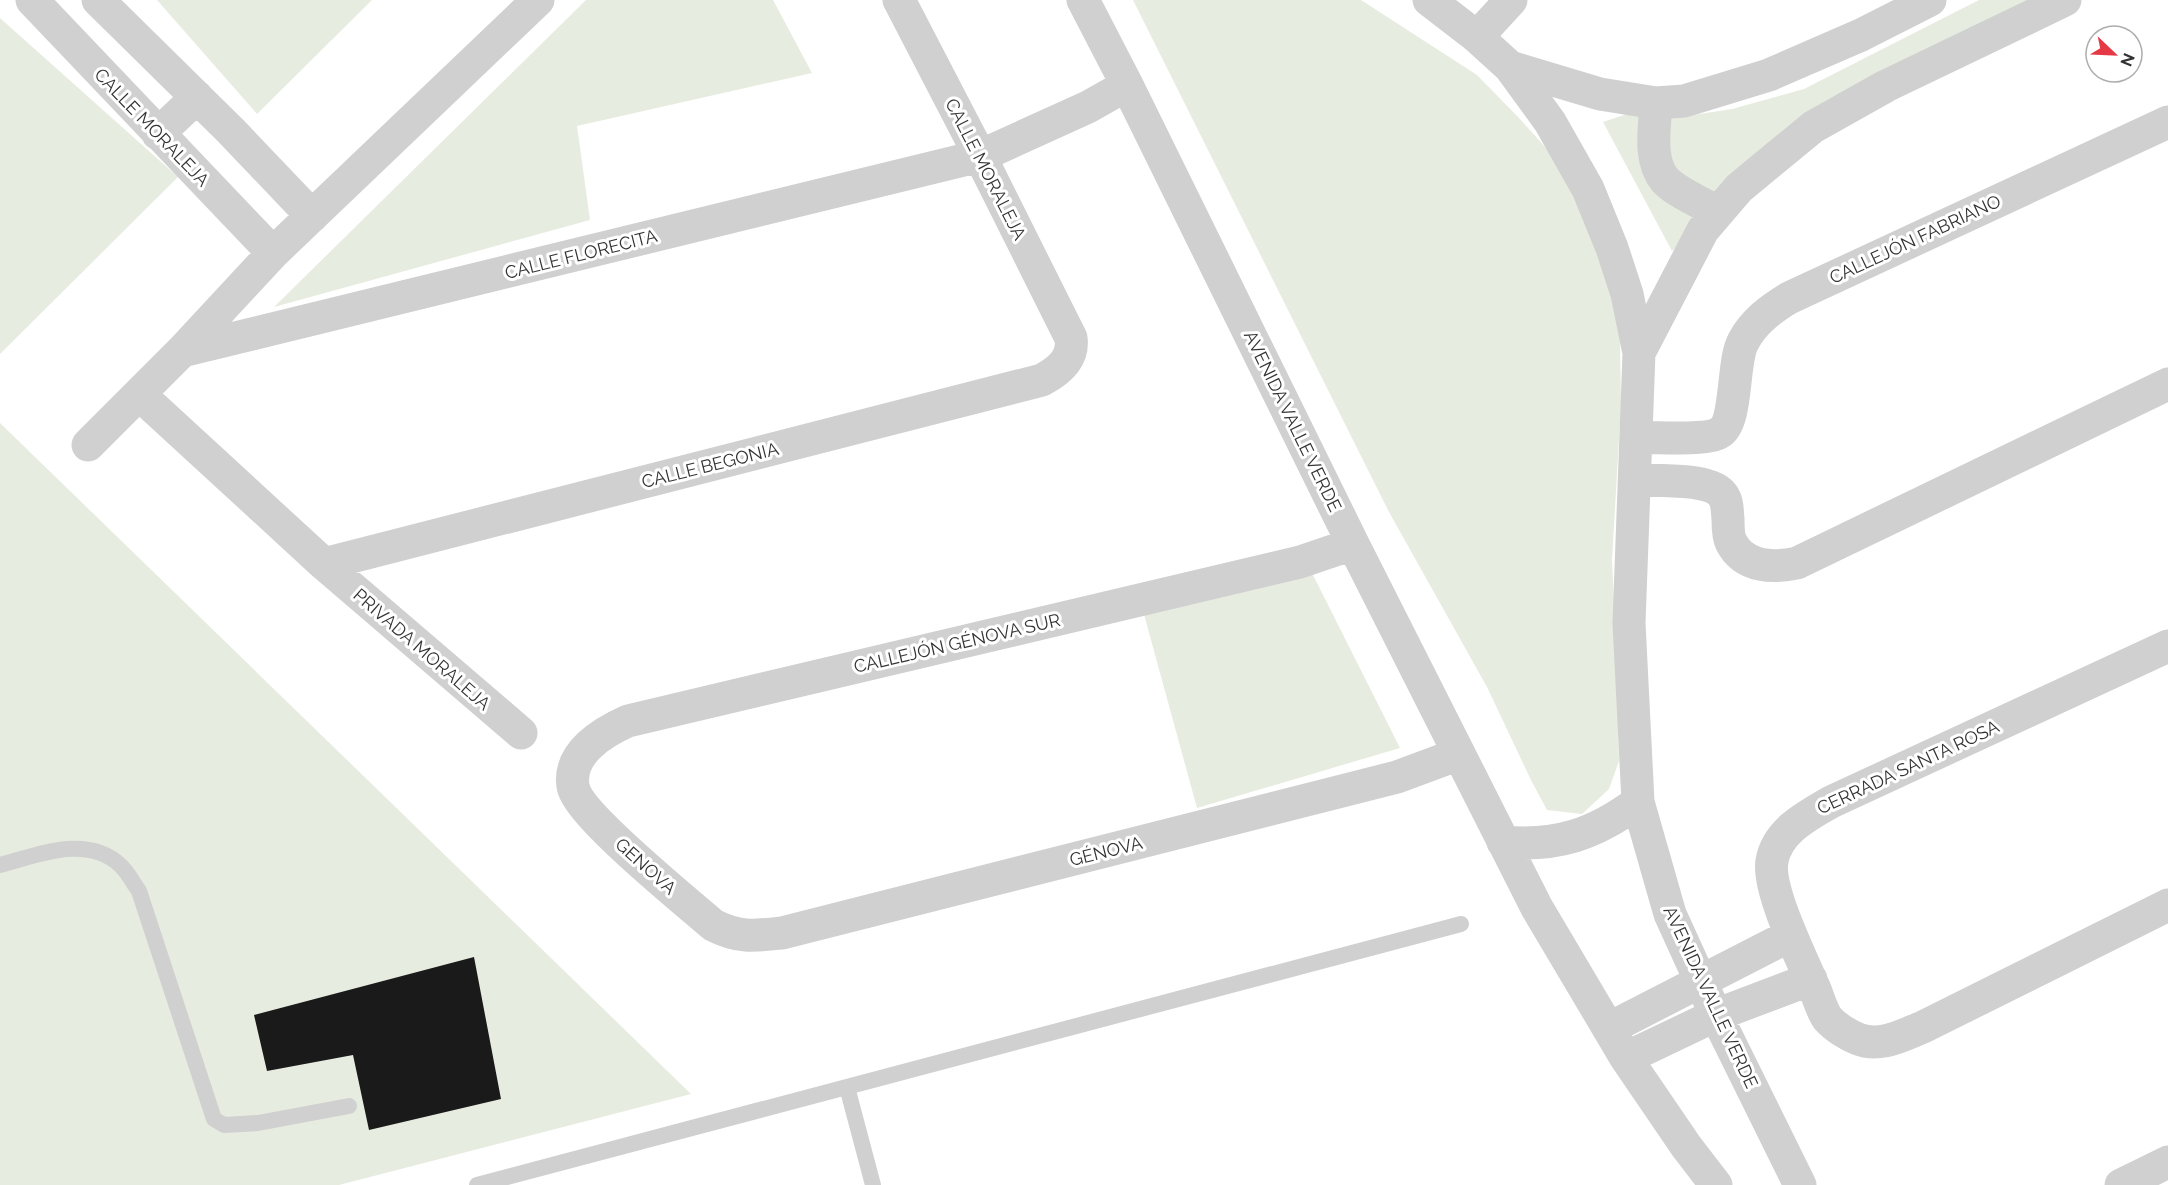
<svg xmlns="http://www.w3.org/2000/svg" width="2168" height="1185" font-family="Raleway,sans-serif">
  <style>
    .green { fill: #e6ecdf }
    .building { fill: #1a1a1a }
    .lines { fill: none; stroke-linecap: round; stroke-linejoin: round }
    .service { stroke: #d0d0d0; stroke-width: 16 }
    .minor { stroke: #d0d0d0; stroke-width: 33 }
    .labels { text-anchor: middle; dominant-baseline: central; stroke-width: 6; stroke-linejoin: round; paint-order: stroke }
    .street-label { font-size: 18px; fill: #333; stroke: #fff }
  </style>
  <rect width="100%" height="100%" fill="#fff"/>
  <path class="green" d="M157,0H372L257,114Z
    M586,0H773L812,73L577,126L590,220L274,307Z
    M1133,0H1361L1477,75L1519,118L1572,177L1612,279L1620,341L1621,405L1612,560L1616,640L1619,761L1609,789L1582,814L1547,810L1531,780L1487,687L1389,512Z
    M1979,0H2030L1880,76L1672,251L1603,122L1636,111L1674,118L1732,109L1804,89Z
    M0,18L178,177L0,354Z
    M0,423L691,1094L339,1185H0Z
    M1312,573L1400,748L1197,808L1142,607Z"/>
  <path class="building" d="M474,957L501,1099L369,1130L353,1055L267,1071L254,1015Z"/>
  <g class="lines">
    <path class="service" d="M0,865C38,855 87,834 120,865C128,872 133,883 139,891L214,1119L224,1125L258,1123L349,1106
      M847,1087L873,1185
      M477,1185L1461,924"/>
    <path class="minor" d="M32,0L273,253
      M98,0L231,131L312,216
      M1083,0L1127,85L1353,544L1537,908L1626,1058L1686,1146L1716,1185
      M1429,0L1477,37L1510,67L1550,122L1588,189L1612,248L1627,294L1639,353L1629,623L1638,802L1670,914L1716,1015L1800,1185
      M1477,37L1511,0
      M1510,67L1600,94L1656,103L1684,101L1769,75L1861,35L1930,0
      M1656,103C1655,126 1648,160 1665,180C1676,192 1702,203 1717,212
      M158,134L197,97
      M182,351L980,156L1088,107L1127,85
      M1639,353L1703,230L1739,188L1768,164L1813,127L1886,86L2065,0
      M139,394L324,564L521,733
      M1637,437C1655,437 1705,441 1719,433C1738,423 1732,362 1743,342C1753,322 1771,309 1789,298L2168,122
      M88,445L182,351L273,253L538,0
      M1635,480C1655,481 1707,478 1721,493C1728,500 1727,510 1728,519C1728,526 1728,536 1731,542C1744,568 1774,568 1797,563L2168,384
      M1353,544L1300,562L628,721C603,732 568,753 573,786C577,814 687,902 713,925C738,938 754,936 782,933L1397,777L1459,754
      M324,564L1042,380C1059,371 1074,359 1071,338L980,156L899,0
      M2168,646L1831,802C1807,816 1777,831 1772,861C1767,889 1801,957 1813,985C1818,995 1821,1010 1828,1019C1835,1027 1848,1035 1858,1039C1880,1048 1903,1035 1923,1027L2168,905
      M1503,842C1557,847 1595,834 1638,802
      M1610,1028L1791,935
      M1626,1058L1716,1015L1811,979
      M2121,1185L2168,1162"/>
  </g>
  <g class="labels">
    <g class="street-label">
      <text transform="translate(152 127) rotate(46)">CALLE MORALEJA</text>
      <text transform="translate(986 169) rotate(63)">CALLE MORALEJA</text>
      <text transform="translate(1915 239) rotate(-25)">CALLEJÓN FABRIANO</text>
      <text transform="translate(581 254) rotate(-14)">CALLE FLORECITA</text>
      <text transform="translate(1293 421) rotate(64)">AVENIDA VALLE VERDE</text>
      <text transform="translate(710 465) rotate(-14)">CALLE BEGONIA</text>
      <text transform="translate(957 643) rotate(-13)">CALLEJÓN GÉNOVA SUR</text>
      <text transform="translate(422 649) rotate(41)">PRIVADA MORALEJA</text>
      <text transform="translate(1908 767) rotate(-25)">CERRADA SANTA ROSA</text>
      <text transform="translate(1106 851) rotate(-14)">GÉNOVA</text>
      <text transform="translate(646 866) rotate(42)">GENOVA</text>
      <text transform="translate(1711 997) rotate(65)">AVENIDA VALLE VERDE</text>
    </g>
  </g>
  <g transform="translate(2114 54) rotate(113)"><circle r="28" fill="#ffffff" stroke="#adadad" stroke-width="1.5"/>
  <path d="M0-4.5L10 22L0 15L-10 22Z" fill="#e63946"/>
  <text y="-9" font-size="16" font-weight="bold" text-anchor="middle" fill="#333333">N</text>
  </g>
</svg>
